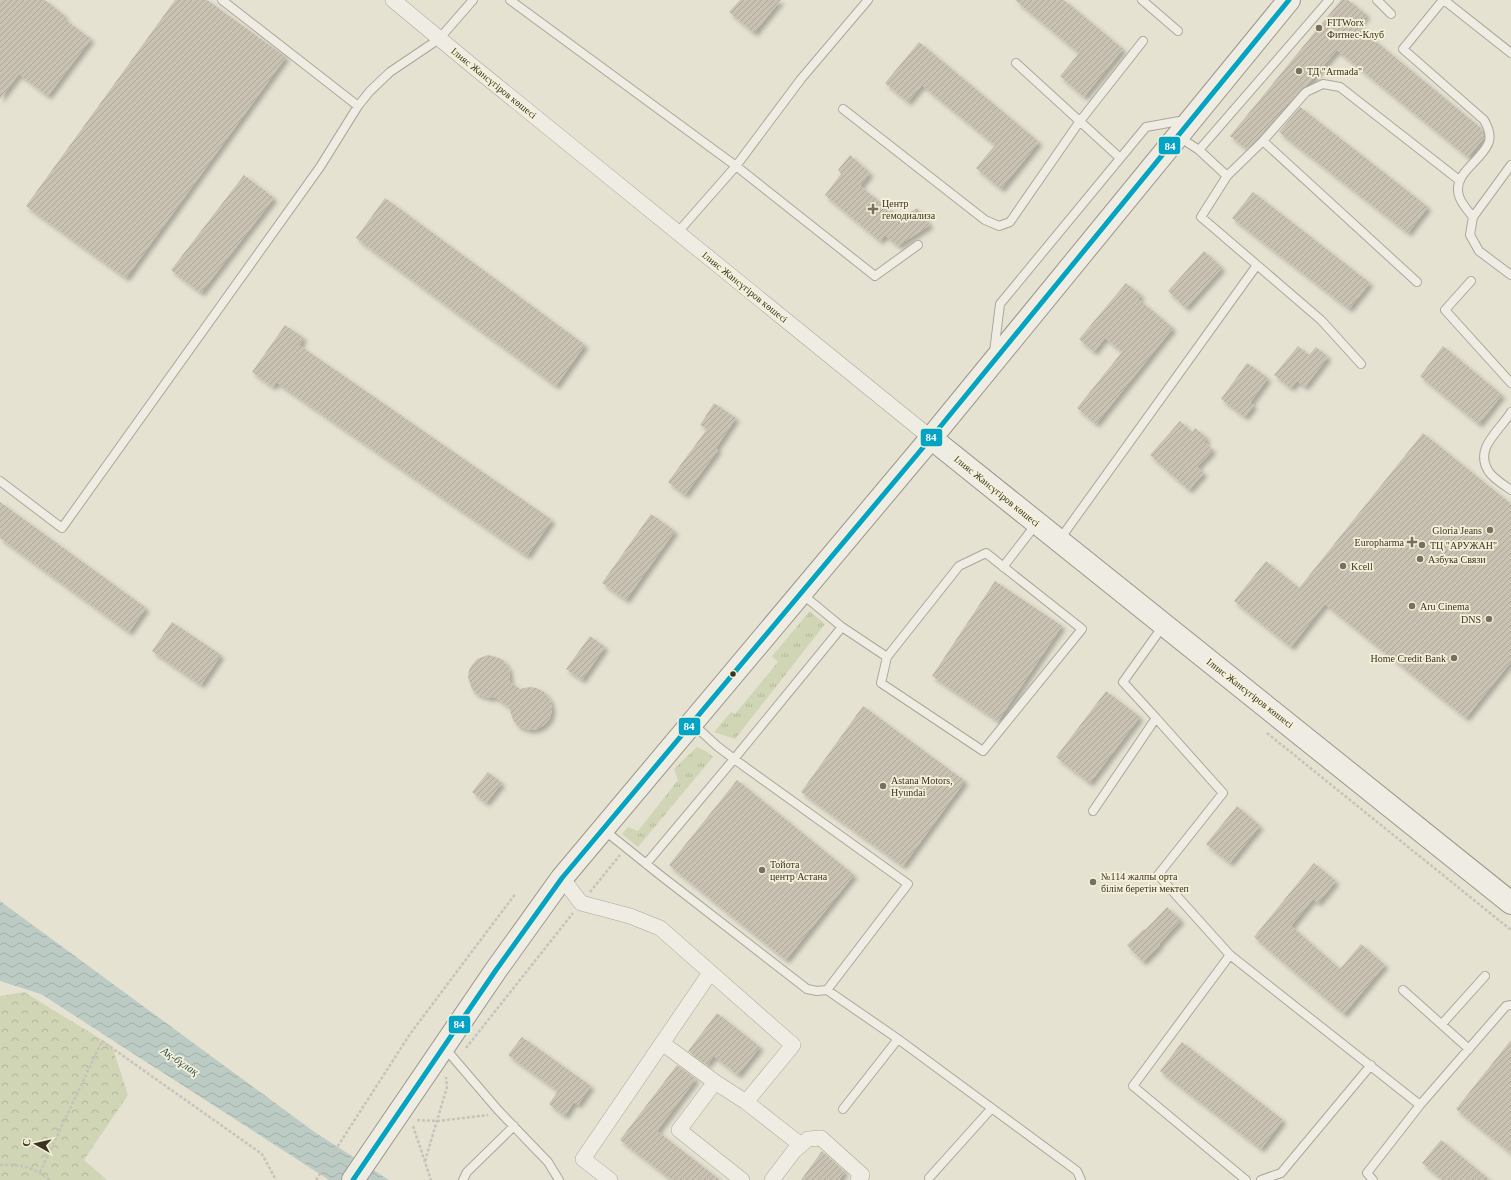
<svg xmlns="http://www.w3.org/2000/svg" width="1511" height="1180" font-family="'Times New Roman',serif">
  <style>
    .grass { fill: url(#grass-tufts) }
    .park { fill: url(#park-crowns) }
    .water { fill: url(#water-waves) }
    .building { fill: url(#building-hatch); filter: url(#shadow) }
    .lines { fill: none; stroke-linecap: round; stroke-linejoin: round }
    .lane-casing { stroke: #aba79a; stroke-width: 10 }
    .street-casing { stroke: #aba79a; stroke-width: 16 }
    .secondary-casing { stroke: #9b978a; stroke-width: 24 }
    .path { stroke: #c6c3ba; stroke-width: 2.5; stroke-dasharray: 3 2; stroke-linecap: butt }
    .lane { stroke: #eeece3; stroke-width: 8 }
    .street { stroke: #eeece3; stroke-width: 15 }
    .secondary { stroke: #eeece3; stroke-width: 22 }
    .bus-1-casing { stroke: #f5f1d9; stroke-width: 8 }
    .bus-1 { stroke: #03a3c5; stroke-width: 5 }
    .poi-dot { fill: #767060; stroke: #f5f1d9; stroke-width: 1.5 }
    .bus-dot { fill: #3a3222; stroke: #f5f1d9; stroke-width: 1.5 }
    .labels { text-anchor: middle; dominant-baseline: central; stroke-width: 3.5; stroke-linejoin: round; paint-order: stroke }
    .poi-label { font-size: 10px; fill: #3a3222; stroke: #f5f1d9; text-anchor: start }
    .street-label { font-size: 10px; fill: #3a3222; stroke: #f5f1d9 }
    .water-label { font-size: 11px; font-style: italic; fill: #325559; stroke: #f5f1d9 }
    .line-badge { stroke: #f5f1d9; stroke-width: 1.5 }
    .badge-label { font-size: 11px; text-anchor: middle; font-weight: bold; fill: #fff }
  </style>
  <defs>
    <pattern id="grass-tufts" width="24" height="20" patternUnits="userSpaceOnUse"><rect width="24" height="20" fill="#d0d5b5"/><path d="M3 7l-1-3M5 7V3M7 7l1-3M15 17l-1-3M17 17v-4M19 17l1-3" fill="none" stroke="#b3b79b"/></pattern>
    <pattern id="park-crowns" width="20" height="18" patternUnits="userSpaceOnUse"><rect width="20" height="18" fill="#d0d5b5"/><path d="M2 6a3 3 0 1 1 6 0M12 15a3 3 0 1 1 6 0" fill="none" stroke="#b3b79b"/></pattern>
    <pattern id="water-waves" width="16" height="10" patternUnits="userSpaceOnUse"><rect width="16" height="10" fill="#bcccc5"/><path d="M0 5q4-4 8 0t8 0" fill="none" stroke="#a2b0a9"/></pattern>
    <pattern id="building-hatch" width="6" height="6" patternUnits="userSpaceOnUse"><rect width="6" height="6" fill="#c9c2b3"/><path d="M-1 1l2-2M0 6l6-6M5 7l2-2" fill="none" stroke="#ada79a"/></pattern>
    <filter id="shadow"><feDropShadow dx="3.5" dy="3.5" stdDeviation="2" flood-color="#0004"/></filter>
  </defs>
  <rect width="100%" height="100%" fill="#e5e2d2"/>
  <path class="grass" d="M810,611L825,624L735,739L714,732L731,712L735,714L778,662L772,656Z
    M697,747L706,751L713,757L638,847L622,834L628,827L638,831L678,780L674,769Z"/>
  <path class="park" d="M24,992L112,1046L128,1095L84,1160L107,1180H0V996Z"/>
  <path class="water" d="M0,901L316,1133L389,1180H329L41,994L0,981Z"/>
  <path class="building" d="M0,0H45L65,16L63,18L91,39L48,96L19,74L0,99Z
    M175,0H207L286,57L126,278L26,206Z
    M740,0H781L754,33L729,12Z
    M1015,0H1064L1123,49L1084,97L1060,76L1079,53Z
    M1341,0H1348L1367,15L1357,26L1482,129L1484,138L1468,157L1337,50L1307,85L1302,88L1259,137L1247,149L1230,136Z
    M919,42L1039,142L1001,189L976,168L995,145L922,85L908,102L885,83Z
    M1300,107L1428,207L1408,233L1279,132Z
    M850,155L870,173L860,186L900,218L917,208L930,225L898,246L885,235L880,241L825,195L841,174L838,170Z
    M244,175L274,198L201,293L171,270Z
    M1253,192L1370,283L1349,309L1232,218Z
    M385,198L585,345L556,386L356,238Z
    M1204,251L1222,268L1186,308L1168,291Z
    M1126,283L1141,295L1138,299L1173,328L1096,424L1077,408L1122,352L1105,338L1094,352L1079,339Z
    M285,325L304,338L299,345L552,520L527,556L276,382L273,387L252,372Z
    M1298,346L1309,355L1316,347L1328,357L1305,387L1297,381L1291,388L1274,375Z
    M1443,346L1502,395L1479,424L1420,376Z
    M1247,363L1268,378L1250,403L1254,405L1245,417L1221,399Z
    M714,403L736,418L716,448L718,450L685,495L668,482L707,429L700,425Z
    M1180,421L1192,432L1195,428L1207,438L1204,442L1213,450L1197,467L1204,473L1189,490L1150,455Z
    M1423,433L1511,504V662L1466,718L1325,604L1291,647L1234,601L1266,561L1299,588Z
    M0,502L146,608L129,632L0,538Z
    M651,514L675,531L626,600L602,583Z
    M995,581L1062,626L998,721L932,676Z
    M172,622L221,655L201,685L152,651Z
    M590,636L605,647L582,680L566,669Z
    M488,655L496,657L503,660L509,669L510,682L520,689L529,687L537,688L544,692L550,700L552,709L550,718L544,725L537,729L529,730L518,726L513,720L509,707L495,697L488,698L477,694L472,689L468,677L469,670L472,665L477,659Z
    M1106,691L1140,717L1090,783L1056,757Z
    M863,706L965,781L903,866L801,792Z
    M488,772L502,783L486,803L472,792Z
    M737,780L854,875L786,960L669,865Z
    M1237,806L1260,826L1230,863L1206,844Z
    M1314,863L1336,881L1318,903L1313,899L1291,926L1340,969L1361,944L1385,965L1344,1014L1254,937Z
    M1167,907L1181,920L1159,944L1160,945L1143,962L1127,945L1144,929L1145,930Z
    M717,1013L760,1047L738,1075L714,1056L707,1065L688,1051Z
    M522,1037L591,1086L578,1105L574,1102L565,1116L549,1104L558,1091L508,1055Z
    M1511,1040V1153L1456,1109Z
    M1182,1042L1283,1120L1261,1149L1160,1071Z
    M677,1065L696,1079L657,1131L720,1180H672L620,1140Z
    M1441,1140L1490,1180H1443L1422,1163Z
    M822,1151L845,1172L839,1180H801Z"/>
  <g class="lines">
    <defs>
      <path id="lane" d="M222,0L358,106
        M510,0L736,166L801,79L868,0
        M1142,0L1178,31
        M1377,0L1391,14
        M1443,0L1403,49L1484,120C1488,127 1492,136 1488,144C1481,161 1452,174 1459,196C1461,203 1468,211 1473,217
        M1444,0L1511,53
        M1016,63L1120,158
        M843,109L985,220L999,226L1010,222L1080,121L1143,41
        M1263,141L1417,282
        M1199,150L1329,0
        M1511,165L1473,217L1470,235L1479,251L1511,275
        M1227,176L1263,141L1306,92L1323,84L1340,87L1459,180
        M678,232L736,166L875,276L918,245
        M1257,265L1321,320L1361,364
        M1471,281L1445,310L1511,383
        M994,352L1000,304L1146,127L1185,120
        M1511,412C1500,431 1473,448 1489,472C1494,479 1504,485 1511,490
        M0,481L62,528L320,167L358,106L370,91L390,72L439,39L473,0
        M1060,539L1257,265L1201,217L1227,176L1199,150L1179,137
        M1003,567L1037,523
        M802,594L842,627
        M1156,718L1223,793L1158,875L1230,955L1133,1086L1246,1180
        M1093,811L1156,718L1123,682L1163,626
        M604,830L660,875L807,989L817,991L827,990L908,884L734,759L842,627L887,657L959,566L986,553L1082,629L983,751L881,683L887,657
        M646,864L734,759L717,746L693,724
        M1230,955L1420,1105
        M827,990L898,1039L1077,1171L1081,1180
        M1403,990L1469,1049
        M1442,1024L1485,976
        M444,1047L498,1110L548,1162L559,1180
        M843,1109L898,1039
        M929,1178L991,1109
        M463,1180L467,1172L514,1126
        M1261,1180L1281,1173L1371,1065
        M1373,1180L1367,1173L1420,1105L1506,1006L1511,1005"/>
      <path id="street" d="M393,0L475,68L931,438
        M562,878L581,903L630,916L660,928L793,1045L746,1102
        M662,1043L715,1082
        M610,1180L583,1159L710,973
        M742,1180L679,1130L715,1082L746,1102L801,1145
        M772,1180L794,1151L808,1139L821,1138L862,1175L858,1180"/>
      <path id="secondary" d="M931,438L1511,903
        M353,1180L496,970L562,878L931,438L1289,0"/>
    </defs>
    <use href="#lane" class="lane-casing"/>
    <use href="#street" class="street-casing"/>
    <use href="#secondary" class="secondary-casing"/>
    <path class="path" d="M1267,733L1511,930
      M590,892L620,855
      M466,1048L573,913
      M417,1120L438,1121L488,1115
      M413,1126L431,1180
      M425,1161L447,1087L446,1077
      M0,1165C20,1164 34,1167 50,1180
      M40,1172L102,1041L262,1154L276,1180
      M316,1180L410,1034L516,893"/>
    <use href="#lane" class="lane"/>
    <use href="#street" class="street"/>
    <use href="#secondary" class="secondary"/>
    <defs>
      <path id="bus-1" d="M353,1180L496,970L562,878L931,438L1289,0"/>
    </defs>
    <use href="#bus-1" class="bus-1-casing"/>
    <use href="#bus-1" class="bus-1"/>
  </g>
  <g class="poi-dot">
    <circle cx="1319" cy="28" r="4"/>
    <circle cx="1299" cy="71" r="4"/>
    <path d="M871 203h4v4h4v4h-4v4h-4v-4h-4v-4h4z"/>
    <circle cx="1490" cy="530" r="4"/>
    <path d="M1410 536h4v4h4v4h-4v4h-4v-4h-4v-4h4z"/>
    <circle cx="1422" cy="545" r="4"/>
    <circle cx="1420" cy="559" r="4"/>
    <circle cx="1343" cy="566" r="4"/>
    <circle cx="1412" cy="606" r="4"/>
    <circle cx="1489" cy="619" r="4"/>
    <circle cx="1454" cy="658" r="4"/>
    <circle cx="883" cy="786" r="4"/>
    <circle cx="762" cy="870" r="4"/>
    <circle cx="1093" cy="882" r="4"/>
  </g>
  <circle class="bus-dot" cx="733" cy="674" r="3.5"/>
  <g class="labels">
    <g class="poi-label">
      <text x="1327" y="22">FITWorx<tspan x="1327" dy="12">Фитнес-Клуб</tspan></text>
      <text x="1307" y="71">ТД "Armada"</text>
      <text x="882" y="203">Центр<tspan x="882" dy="12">гемодиализа</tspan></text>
      <text x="1482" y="530" text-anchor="end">Gloria Jeans</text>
      <text x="1404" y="542" text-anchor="end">Europharma</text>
      <text x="1430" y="545">ТЦ "АРУЖАН"</text>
      <text x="1428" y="559">Азбука Связи</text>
      <text x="1351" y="566">Kcell</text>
      <text x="1420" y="606">Aru Cinema</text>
      <text x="1481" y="619" text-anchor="end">DNS</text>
      <text x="1446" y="658" text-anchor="end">Home Credit Bank</text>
      <text x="891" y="780">Astana Motors,<tspan x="891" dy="12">Hyundai</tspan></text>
      <text x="770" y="864">Тойота<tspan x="770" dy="12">центр Астана</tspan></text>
      <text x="1101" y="876">№114 жалпы орта<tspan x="1101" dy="12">білім беретін мектеп</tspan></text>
    </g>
    <g class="street-label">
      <text transform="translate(494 83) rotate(39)">Ілияс Жансүгіров көшесі</text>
      <text transform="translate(745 287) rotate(39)">Ілияс Жансүгіров көшесі</text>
      <text transform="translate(997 491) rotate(39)">Ілияс Жансүгіров көшесі</text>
      <text transform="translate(1250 693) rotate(38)">Ілияс Жансүгіров көшесі</text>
    </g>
    <g class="water-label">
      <text transform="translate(180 1061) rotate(34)">Ақ-бұлақ</text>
    </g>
  </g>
  <g class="line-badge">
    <rect x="1158" y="136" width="23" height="19" rx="4" fill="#03a3c5"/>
    <rect x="920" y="428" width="23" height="19" rx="4" fill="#03a3c5"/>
    <rect x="678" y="717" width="23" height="19" rx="4" fill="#03a3c5"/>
    <rect x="448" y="1015" width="23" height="19" rx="4" fill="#03a3c5"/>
  </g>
  <g class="badge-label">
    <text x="1170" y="150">84</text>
    <text x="931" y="441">84</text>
    <text x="689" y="730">84</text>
    <text x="459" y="1028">84</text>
  </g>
  <g transform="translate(36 1144) rotate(278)" stroke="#f5f1d9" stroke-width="3" paint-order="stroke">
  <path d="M0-3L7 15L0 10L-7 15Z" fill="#3a3222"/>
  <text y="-6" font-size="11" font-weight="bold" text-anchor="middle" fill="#3a3222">С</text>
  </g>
</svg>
